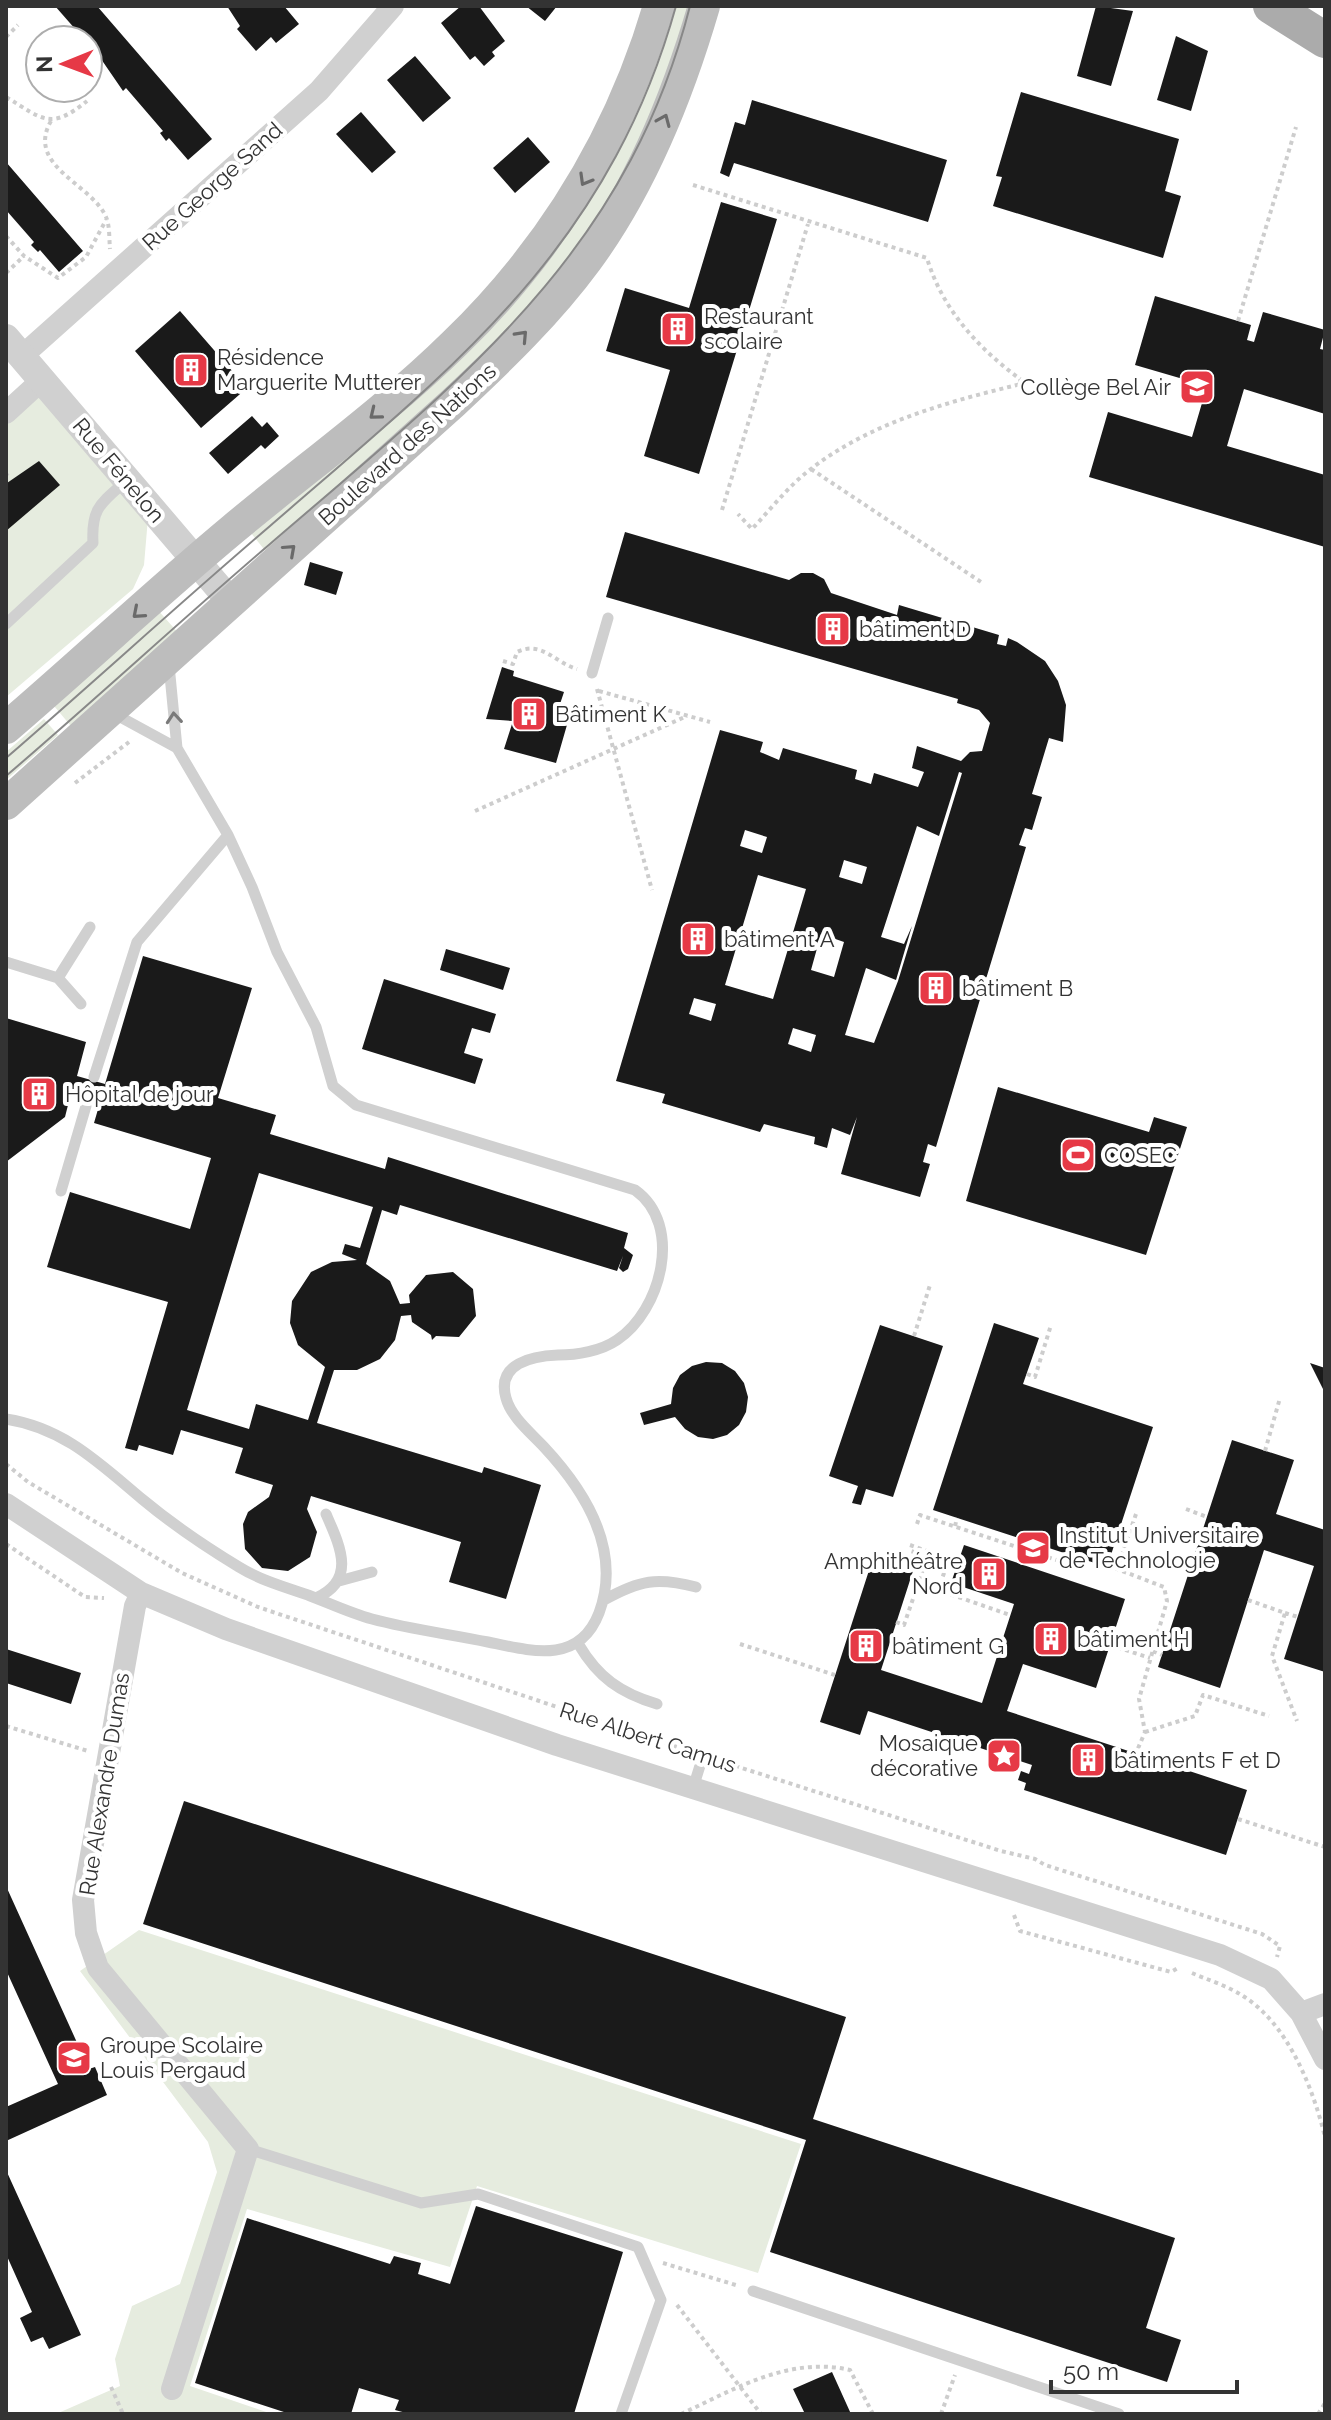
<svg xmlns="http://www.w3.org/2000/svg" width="1331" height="2420" font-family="Raleway,sans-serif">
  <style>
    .green { fill: #e6ecdf }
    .building { fill: #1a1a1a; fill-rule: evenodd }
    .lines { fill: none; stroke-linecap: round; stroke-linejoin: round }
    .path { stroke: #cdcdcd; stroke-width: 4; stroke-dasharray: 4 4; stroke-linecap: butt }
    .service { stroke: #d0d0d0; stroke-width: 11 }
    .minor { stroke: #d0d0d0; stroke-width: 22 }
    .tertiary { stroke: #d0d0d0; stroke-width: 28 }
    .secondary { stroke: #bdbdbd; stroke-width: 32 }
    .primary { stroke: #ababab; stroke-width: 36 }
    .tram { stroke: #888; stroke-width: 2 }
    .oneway { stroke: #6a6a6a }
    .oneway2 { stroke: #7a7a7a }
    .labels { text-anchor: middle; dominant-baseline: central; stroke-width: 8; stroke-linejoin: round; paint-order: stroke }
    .street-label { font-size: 22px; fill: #333; stroke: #fff }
    .poi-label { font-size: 22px; fill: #333; stroke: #fff; text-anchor: start }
  </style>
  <rect width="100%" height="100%" fill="#fff"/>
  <path class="green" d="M668,6H697L665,105L559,286L271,558L247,528L494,315Z
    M42,380L149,506L144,565L133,589L6,697V413Z
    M157,609L181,636L76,732L49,700Z
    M44,719L58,735L6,780V752Z
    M139,1930L801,2144L758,2273L477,2186L450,2267L247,2209L190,2386L272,2414H56L120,2386L115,2359L132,2306L180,2284L217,2172L208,2142L80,1971Z"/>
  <path class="building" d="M55,6H97L212,139L188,160L169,138L166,141L160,133L163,131L126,88L123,91L88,40H79L73,33L76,30Z
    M227,6H284L299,24L276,43L271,37L256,51L237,29L240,26Z
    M461,6H479L505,41L492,52L495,56L484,66L475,56L470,60L441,23Z
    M526,6H557L545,21Z
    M1096,6L1133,11L1111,86L1077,76Z
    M1176,36L1208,51L1191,111L1157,100Z
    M415,56L451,98L423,122L387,80Z
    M1021,92L1179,139L1165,191L1181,196L1163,258L993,206L1002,177L996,176Z
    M752,100L947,160L928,222L734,163L729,177L720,173L735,122L745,125Z
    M361,112L396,152L372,173L336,134Z
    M528,137L550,162L515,193L493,168Z
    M6,162L83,251L59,272L40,250L38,252L31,245L34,242L6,210Z
    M721,202L777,219L699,474L644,456L670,370L606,351L625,288L689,308Z
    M1155,296L1251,325L1247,340L1254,342L1263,312L1325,330L1320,349L1325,350V414L1244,389L1227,446L1325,475V547L1089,477L1108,412L1192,437L1207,386L1135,365Z
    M180,311L247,388L201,428L135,351Z
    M252,416L262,427L267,422L279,436L265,449L261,445L228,474L209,453Z
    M39,461L60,485L6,531L7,483Z
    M625,532L789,580L801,573H813L824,579L831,593L897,615L899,605L999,635L997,644L1006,646L1008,638L1017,642L1045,661L1058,681L1066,705L1063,742L1049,738L1032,794L1042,797L1032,830L1025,828L1019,845L1026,847L986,979L979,977L974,994L981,996L936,1147L928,1144L923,1162L930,1164L920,1197L841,1174L857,1117L850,1135L832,1128L827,1148L814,1144L815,1137L764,1124L760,1132L662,1103L665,1094L616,1081L720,730L763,742L760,752L779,760L783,748L857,770L855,779L871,784L874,773L918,787L924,772L912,768L917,746L961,761L970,752L982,751L990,723L979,710L957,703L958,699L606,597ZM959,772L962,773L898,981L874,1043L845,1035L866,968L896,980L912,926L904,944L881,937L917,826L939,836ZM745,830L767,837L762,853L740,846ZM844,860L867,867L862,884L839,877ZM758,875L806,889L773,999L725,985ZM821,934L844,942L834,977L811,970ZM694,998L716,1004L711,1021L689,1014ZM793,1028L816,1035L811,1052L788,1044Z
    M310,562L343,572L336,595L304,585Z
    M502,667L514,671L513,676L564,692L559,707L571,711L556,763L504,749L513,721L486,719Z
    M446,949L510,968L503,990L440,970Z
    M143,956L252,988L218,1098L276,1115L270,1134L385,1169L388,1157L628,1233L624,1248L633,1255L628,1269L623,1272L619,1268L623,1256L617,1271L400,1205L397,1215L382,1210L366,1264L390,1281L400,1304L410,1303L409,1295L426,1275L453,1272L473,1289L476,1316L459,1337L436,1336L432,1340L431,1335L412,1322L411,1315L401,1316L395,1340L380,1359L357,1370H334L317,1423L482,1473L484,1467L541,1485L506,1599L449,1582L461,1542L311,1496L307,1509L317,1532L310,1557L288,1571L262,1568L245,1549L243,1524L248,1512L269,1497L273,1485L235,1473L243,1448L181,1430L173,1455L139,1445L137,1451L125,1448L168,1302L47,1267L70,1192L190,1229L211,1158L94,1123L101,1099L72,1089L65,1117L6,1162V1018L86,1042L77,1076L105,1084ZM259,1173L373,1207L360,1248L345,1244L342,1254L357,1260L332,1262L311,1272L292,1301L290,1323L298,1345L325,1367L308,1420L256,1404L249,1429L187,1410Z
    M384,979L496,1014L490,1033L472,1028L464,1053L483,1059L475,1084L362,1049Z
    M998,1087L1149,1132L1154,1117L1187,1127L1146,1255L966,1201Z
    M994,1323L1039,1338L1023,1384L1153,1427L1107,1567L933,1510Z
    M880,1325L943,1346L893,1497L866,1489L861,1505L852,1503L858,1486L829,1476Z
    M706,1362L722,1363L735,1371L744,1383L748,1397L746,1412L739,1425L727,1435L713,1439L698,1437L685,1429L675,1417L644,1425L640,1413L671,1404L673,1388L680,1375L692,1366Z
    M1310,1363L1325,1368V1393Z
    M1232,1440L1294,1460L1276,1514L1325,1530V1672L1284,1659L1314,1566L1264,1550L1220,1688L1158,1667Z
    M964,1545L1125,1599L1096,1688L1023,1664L1007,1711L1247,1790L1226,1855L1024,1790L1026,1783L1018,1780L1021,1771L1029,1774L1032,1765L868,1711L860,1735L820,1722L873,1558L913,1571L881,1670L982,1703L1014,1604L951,1583Z
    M6,1649L81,1673L71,1704L6,1683Z
    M184,1801L846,2017L813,2119L1175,2238L1146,2328L1181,2340L1167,2382L770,2252L806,2140L143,1924Z
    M6,1886L89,2069L95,2067L107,2095L6,2141V2107L58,2084L6,1970Z
    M6,2170L81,2335L49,2349L43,2337L31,2342L20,2318L32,2312L6,2254Z
    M476,2206L623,2252L574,2414H410L395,2410L399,2400L359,2388L351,2414H290L195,2383L247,2218L390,2264L394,2256L421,2263L418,2274L450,2284Z
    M832,2372L851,2414H805L793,2389Z"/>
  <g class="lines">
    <path class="path" d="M6,37L18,25
      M6,97C43,119 50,131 87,101
      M51,121C25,166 92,184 106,217C110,226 109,239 110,249
      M693,185L927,258C942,309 978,348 1020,379L1021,384C947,402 868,423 807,472C787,488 770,510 752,529L738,514
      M6,236L24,256L58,278L86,257L106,220
      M6,273L24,256
      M1238,321L1296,127
      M811,469L981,582
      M6,475L8,473
      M722,510L808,224
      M503,661L513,664L517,652C542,640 555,663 577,669
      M597,689L652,890
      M599,691L710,722
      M75,783L129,742
      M475,811L687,716
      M914,1336L930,1285
      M1027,1374L1035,1377L1051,1325
      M1265,1451L1280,1398
      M6,1464L28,1482L182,1573L258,1607L689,1751
      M1186,1509L1207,1517
      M1136,1514L1117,1569L1164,1587L1167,1601L1139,1699L1145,1732L1136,1753
      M917,1524L920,1515L1075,1566L1078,1558
      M955,1526L957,1518
      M6,1544L85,1597L104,1598
      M910,1545L949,1559L938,1590L1010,1615
      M949,1559L958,1562
      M908,1569L915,1547
      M1248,1600L1285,1613L1272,1656L1297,1721
      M1285,1613L1298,1617
      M896,1622L904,1625L929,1552
      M740,1644L835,1675
      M1110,1645L1150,1658
      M1153,1651L1162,1655
      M6,1726L88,1751
      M1145,1732L1195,1716L1203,1695L1269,1716
      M720,1761L1001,1851L1035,1859L1045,1865L1262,1934L1280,1946L1277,1957
      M1238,1819L1325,1847
      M1014,1915L1020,1931L1171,1972L1180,1967
      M1192,1973C1208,1980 1228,1986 1243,1996C1288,2024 1313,2088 1325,2137
      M663,2263L739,2286
      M677,2305L761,2414
      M111,2387L123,2414
      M681,2414C735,2389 789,2356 850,2370L873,2414
      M941,2414L955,2375
      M1318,2414L1325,2403"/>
    <path class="service" d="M6,624L93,543C91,508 101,503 126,481
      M592,673L608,618
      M111,712L177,748L169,665
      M6,962L58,978L81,1004
      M58,978L90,927
      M94,1077L137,942L228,835
      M61,1191L86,1106
      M6,1419C64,1428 99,1463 142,1499C172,1524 206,1547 239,1567C260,1580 284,1587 308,1595C329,1603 350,1613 372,1619C409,1629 449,1634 488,1642C531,1651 579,1665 599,1613C622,1551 586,1492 544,1447C531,1433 511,1417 506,1398C496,1363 533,1356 558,1355C577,1355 601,1351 617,1340C661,1311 684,1225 635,1190L356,1105L333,1086L316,1027L277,952L252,887L228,835L177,748
      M339,1581L372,1572
      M316,1598C357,1580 340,1546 326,1514
      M604,1600C640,1580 657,1577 696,1587
      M579,1645C598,1677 620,1693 657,1704
      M693,1788L703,1756
      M248,2149L421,2203L478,2194L638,2247L661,2300L621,2414
      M753,2291L1119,2414"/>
    <path class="minor" d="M22,356L319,91L393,6
      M6,413L42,380
      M6,1504L141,1593L226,1629L557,1745L1220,1955L1271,1979L1301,2013L1325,2059
      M141,1593L135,1606L83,1900L86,1933L98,1968L248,2149L172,2389
      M1301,2013L1325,2004"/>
    <path class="tertiary" d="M6,338L231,602"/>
    <path class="secondary" d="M6,728C82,663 156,593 233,529C307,467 386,411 455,343C552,249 621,135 659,6
      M6,804L453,403C501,358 548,313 587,260C642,185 678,95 704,6"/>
    <path class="primary" d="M1271,6L1325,40"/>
    <path class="tram" d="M6,758C95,681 181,602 270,526C452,368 608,250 676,6
      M6,776C95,700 181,620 270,544C455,384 626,257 690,6"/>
  </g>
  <defs><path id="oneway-chevron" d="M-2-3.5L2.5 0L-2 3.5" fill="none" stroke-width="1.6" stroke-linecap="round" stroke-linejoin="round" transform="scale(2)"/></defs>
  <g class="oneway">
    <use href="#oneway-chevron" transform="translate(664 120) rotate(-67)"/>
    <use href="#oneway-chevron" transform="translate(585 180) rotate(120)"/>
    <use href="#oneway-chevron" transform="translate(522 336) rotate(-47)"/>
    <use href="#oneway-chevron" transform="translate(375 414) rotate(141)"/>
    <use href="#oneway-chevron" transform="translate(290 550) rotate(-42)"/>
    <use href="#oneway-chevron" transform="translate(138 613) rotate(139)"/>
  </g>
  <use class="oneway2" href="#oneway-chevron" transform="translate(174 718) rotate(-95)"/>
  <defs>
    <symbol id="building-square" viewBox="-11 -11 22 22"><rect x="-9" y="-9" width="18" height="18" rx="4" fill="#e63946" stroke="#fff"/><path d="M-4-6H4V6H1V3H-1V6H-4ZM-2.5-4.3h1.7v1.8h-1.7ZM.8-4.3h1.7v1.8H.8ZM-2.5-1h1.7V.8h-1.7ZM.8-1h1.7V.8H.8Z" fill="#fff"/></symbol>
    <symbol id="school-square" viewBox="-11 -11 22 22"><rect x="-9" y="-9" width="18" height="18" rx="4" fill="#e63946" stroke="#fff"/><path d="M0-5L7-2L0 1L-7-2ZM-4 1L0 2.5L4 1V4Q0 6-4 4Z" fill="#fff"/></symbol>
    <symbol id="stadium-square" viewBox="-11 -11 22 22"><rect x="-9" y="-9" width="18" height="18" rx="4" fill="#e63946" stroke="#fff"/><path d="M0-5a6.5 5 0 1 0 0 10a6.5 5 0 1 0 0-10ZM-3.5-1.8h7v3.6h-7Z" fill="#fff"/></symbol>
    <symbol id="university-square" viewBox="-11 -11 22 22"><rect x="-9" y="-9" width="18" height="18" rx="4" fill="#e63946" stroke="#fff"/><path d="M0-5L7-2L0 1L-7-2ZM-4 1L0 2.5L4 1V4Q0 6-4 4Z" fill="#fff"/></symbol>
    <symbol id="sight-square" viewBox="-11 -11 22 22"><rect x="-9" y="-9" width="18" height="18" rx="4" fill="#e63946" stroke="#fff"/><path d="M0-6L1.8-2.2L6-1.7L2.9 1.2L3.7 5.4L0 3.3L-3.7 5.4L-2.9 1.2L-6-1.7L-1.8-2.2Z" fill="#fff"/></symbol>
  </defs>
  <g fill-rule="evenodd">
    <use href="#building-square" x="658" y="309" width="40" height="40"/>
    <use href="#building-square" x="171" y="350" width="40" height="40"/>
    <use href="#school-square" x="1177" y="367" width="40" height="40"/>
    <use href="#building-square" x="813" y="609" width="40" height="40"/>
    <use href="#building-square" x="509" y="694" width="40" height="40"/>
    <use href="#building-square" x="678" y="919" width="40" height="40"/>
    <use href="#building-square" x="916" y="968" width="40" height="40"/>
    <use href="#building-square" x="19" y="1074" width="40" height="40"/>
    <use href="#stadium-square" x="1058" y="1135" width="40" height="40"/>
    <use href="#university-square" x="1013" y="1528" width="40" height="40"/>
    <use href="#building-square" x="969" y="1554" width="40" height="40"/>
    <use href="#building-square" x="1031" y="1619" width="40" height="40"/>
    <use href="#building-square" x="846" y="1626" width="40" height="40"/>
    <use href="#sight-square" x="984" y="1736" width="40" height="40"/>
    <use href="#building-square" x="1068" y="1740" width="40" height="40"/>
    <use href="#school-square" x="54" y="2038" width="40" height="40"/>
  </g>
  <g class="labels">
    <g class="street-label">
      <text transform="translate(212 186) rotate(-42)">Rue George Sand</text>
      <text transform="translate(407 444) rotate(-42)">Boulevard des Nations</text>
      <text transform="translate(119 470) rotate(50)">Rue Fénelon</text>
      <text transform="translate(648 1737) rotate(18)">Rue Albert Camus</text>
      <text transform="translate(104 1784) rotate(-81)">Rue Alexandre Dumas</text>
    </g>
    <g class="poi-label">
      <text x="704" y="316">Restaurant<tspan x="704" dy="25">scolaire</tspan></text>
      <text x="217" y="357">Résidence<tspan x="217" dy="25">Marguerite Mutterer</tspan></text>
      <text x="1171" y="387" text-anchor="end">Collège Bel Air</text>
      <text x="859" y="629">bâtiment D</text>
      <text x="555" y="714">Bâtiment K</text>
      <text x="724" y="939">bâtiment A</text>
      <text x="962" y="988">bâtiment B</text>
      <text x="65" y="1094">Hôpital de jour</text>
      <text x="1104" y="1155">COSEC</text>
      <text x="1059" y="1535">Institut Universitaire<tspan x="1059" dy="25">de Technologie</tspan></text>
      <text x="963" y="1561" text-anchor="end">Amphithéâtre<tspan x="963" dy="25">Nord</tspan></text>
      <text x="1077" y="1639">bâtiment H</text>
      <text x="892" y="1646">bâtiment G</text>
      <text x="978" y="1743" text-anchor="end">Mosaique<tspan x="978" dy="25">décorative</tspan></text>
      <text x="1114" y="1760">bâtiments F et D</text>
      <text x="100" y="2045">Groupe Scolaire<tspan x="100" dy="25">Louis Pergaud</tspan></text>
    </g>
  </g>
  <rect width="1331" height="2420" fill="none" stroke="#333333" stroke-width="16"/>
  <g transform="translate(64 64) rotate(269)"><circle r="38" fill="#ffffff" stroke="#adadad" stroke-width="2"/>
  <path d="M0-6L14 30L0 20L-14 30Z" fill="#e63946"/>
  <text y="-12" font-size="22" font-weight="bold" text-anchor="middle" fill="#333333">N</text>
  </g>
  <path d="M1051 2380v12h186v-12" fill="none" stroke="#333333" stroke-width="4"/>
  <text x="1063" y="2380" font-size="24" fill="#333333" stroke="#ffffff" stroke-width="6" paint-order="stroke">50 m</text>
</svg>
